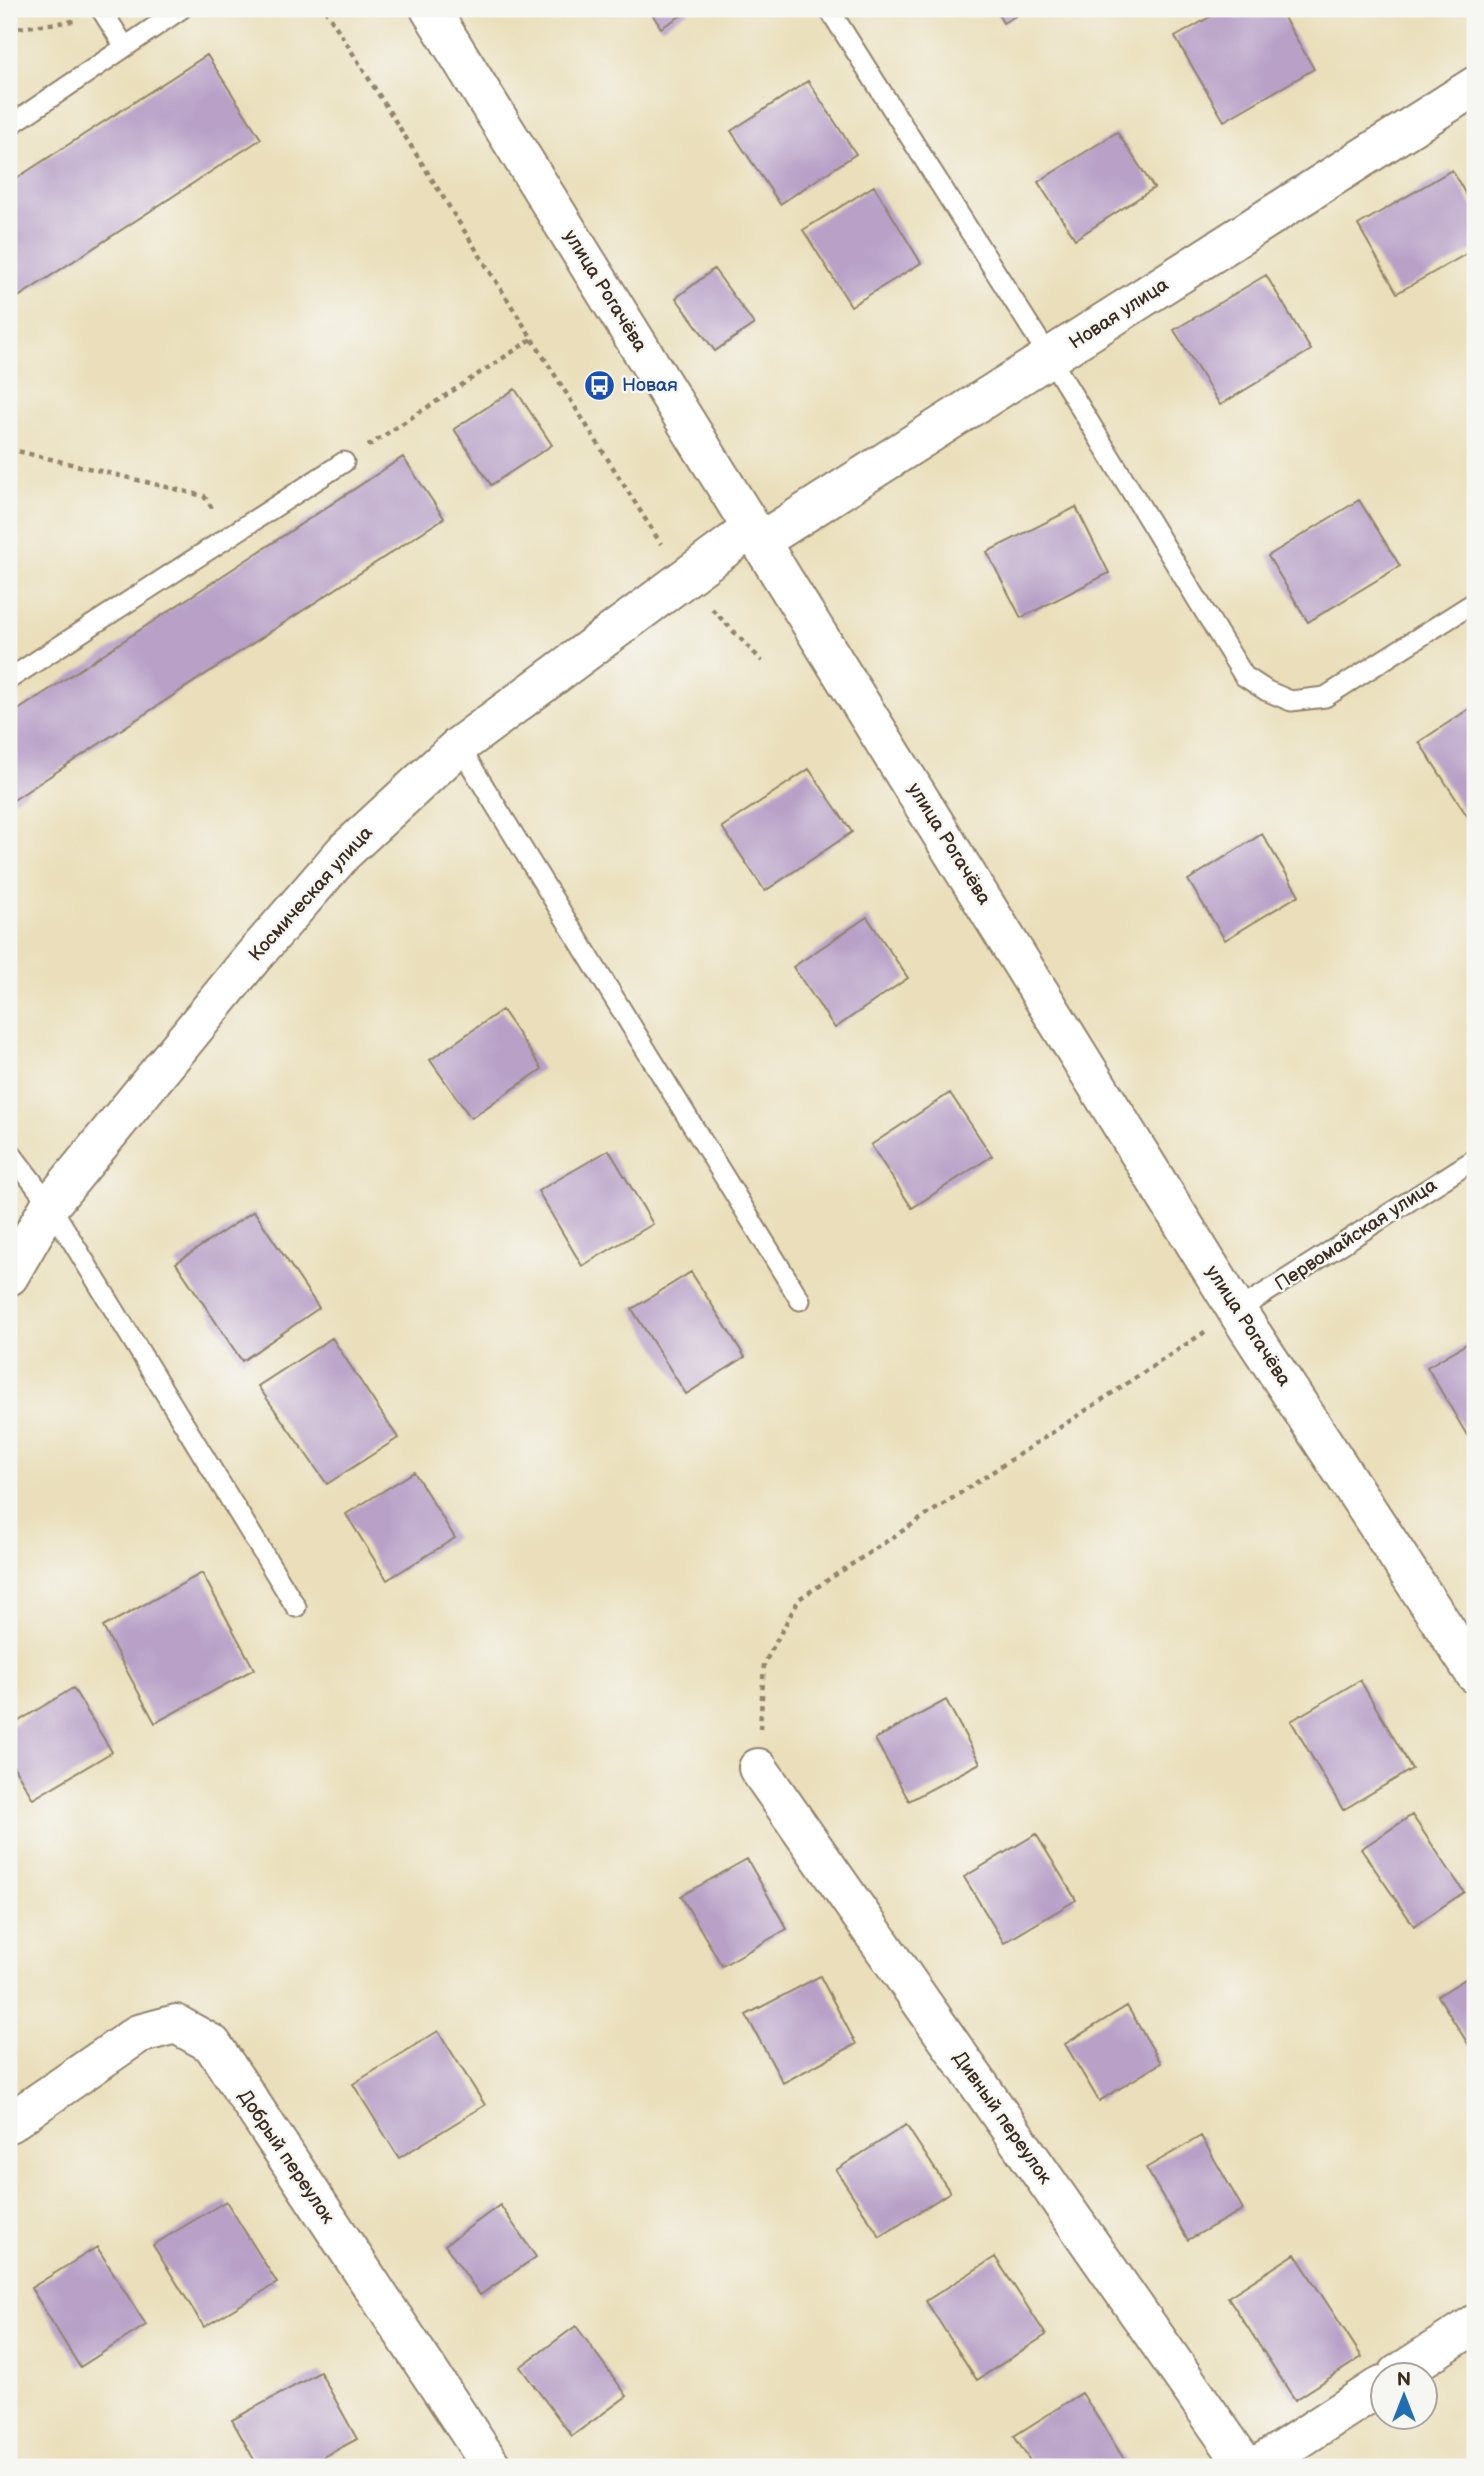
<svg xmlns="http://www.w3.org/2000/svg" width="1484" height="2476" font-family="'Balsamiq Sans',sans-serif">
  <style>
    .building { fill: #b8a0c7 }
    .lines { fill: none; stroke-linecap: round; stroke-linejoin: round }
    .lane-casing { stroke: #92846c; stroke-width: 23 }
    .street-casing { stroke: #92846c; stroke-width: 42 }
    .secondary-casing { stroke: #92846c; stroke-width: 42 }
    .path { stroke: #92846c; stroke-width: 4.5; stroke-dasharray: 5 5; stroke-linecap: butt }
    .lane { stroke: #fff; stroke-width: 19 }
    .street { stroke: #fff; stroke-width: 38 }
    .secondary { stroke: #fff; stroke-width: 38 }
    .labels { text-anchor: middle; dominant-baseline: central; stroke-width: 5; stroke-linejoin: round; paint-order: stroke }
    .street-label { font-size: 19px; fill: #3b2a1e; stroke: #f6f6f2 }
    .transit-label { font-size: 19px; fill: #164399; stroke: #f6f6f2; text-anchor: start }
  </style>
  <rect width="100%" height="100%" fill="#f6f6f2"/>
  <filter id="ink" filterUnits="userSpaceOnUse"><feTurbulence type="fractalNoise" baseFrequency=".0143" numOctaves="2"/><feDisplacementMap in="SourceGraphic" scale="14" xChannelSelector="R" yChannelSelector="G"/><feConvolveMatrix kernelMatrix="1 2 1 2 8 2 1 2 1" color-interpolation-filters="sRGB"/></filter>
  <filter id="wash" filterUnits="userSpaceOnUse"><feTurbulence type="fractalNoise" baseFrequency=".00686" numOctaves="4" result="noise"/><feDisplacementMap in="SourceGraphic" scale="28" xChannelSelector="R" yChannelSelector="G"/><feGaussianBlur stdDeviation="1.57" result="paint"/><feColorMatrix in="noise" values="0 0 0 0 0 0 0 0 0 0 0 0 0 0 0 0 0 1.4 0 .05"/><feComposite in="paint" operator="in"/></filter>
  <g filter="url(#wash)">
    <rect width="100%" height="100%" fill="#eadfba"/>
    <g id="blocks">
      <path class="building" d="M649,9H692L661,28Z
        M995,9H1028L1003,23Z
        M1224,9H1279L1314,69L1224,121L1175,37Z
        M207,55L261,139L9,303V183Z
        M808,81L856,154L780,204L731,131Z
        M1117,132L1154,188L1075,239L1038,182Z
        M1452,170L1475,211V249L1397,293L1358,225Z
        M874,186L921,263L851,306L803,230Z
        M714,269L754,324L715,351L676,298Z
        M1266,275L1311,350L1220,405L1174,330Z
        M515,389L552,445L491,485L454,429Z
        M403,457L444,518L9,803V716Z
        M1359,500L1400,566L1308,622L1268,556Z
        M1076,507L1109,573L1021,618L987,552Z
        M1475,705V828L1419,742Z
        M809,769L852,832L765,891L722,827Z
        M1262,834L1299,895L1225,940L1188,880Z
        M867,917L908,978L835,1028L793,967Z
        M502,1010L542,1069L471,1118L430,1060Z
        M950,1093L992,1156L912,1208L871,1145Z
        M609,1150L653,1224L582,1266L538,1191Z
        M254,1211L319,1308L242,1361L176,1263Z
        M691,1272L745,1357L686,1394L632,1309Z
        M332,1338L398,1438L327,1484L258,1386Z
        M1475,1339V1433L1468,1437L1427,1367Z
        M414,1472L455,1538L387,1580L346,1514Z
        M202,1573L254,1669L155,1723L103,1627Z
        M1360,1680L1412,1769L1343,1810L1291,1721Z
        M73,1688L112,1752L33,1799L9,1759V1727Z
        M946,1700L980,1763L909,1801L875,1739Z
        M1412,1815L1464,1892L1414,1926L1361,1849Z
        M1036,1834L1076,1900L1004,1943L964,1877Z
        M747,1859L787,1929L722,1966L681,1896Z
        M1475,1973V2055L1438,1996Z
        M820,1976L856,2044L783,2083L746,2015Z
        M1127,2006L1161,2063L1099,2101L1065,2044Z
        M438,2031L485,2105L399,2158L353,2084Z
        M906,2125L950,2192L880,2237L836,2170Z
        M1201,2136L1243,2209L1188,2240L1146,2168Z
        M226,2201L277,2283L204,2327L153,2245Z
        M500,2205L536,2257L480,2295L445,2245Z
        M97,2247L146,2325L80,2367L31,2288Z
        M1295,2254L1362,2357L1295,2400L1228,2297Z
        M995,2257L1046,2335L977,2380L926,2301Z
        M576,2326L627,2396L572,2436L520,2367Z
        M320,2372L357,2439L305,2467H258L232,2420Z
        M1082,2393L1129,2467H1034L1014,2436Z"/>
    </g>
  </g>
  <g filter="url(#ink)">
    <use href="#blocks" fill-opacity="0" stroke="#92846c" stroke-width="2"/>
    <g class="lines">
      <defs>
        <path id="lane" d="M101,9L125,47
          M829,9L1050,358L1244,676L1267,691L1291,701L1325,697L1475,602
          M9,126L181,9
          M9,679L344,462
          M459,746L800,1300
          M9,1151L50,1205L296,1607
          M1237,1311L1475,1159"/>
        <path id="street" d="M761,541L1475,86
          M758,1768L1246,2467
          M9,2123L138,2034L176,2024L212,2044L492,2467
          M1398,2374L1475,2324
          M1256,2467L1382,2385"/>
        <path id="secondary" d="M430,9L1237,1311L1475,1674
          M9,1276L50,1205L252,958L344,852L459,746L751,529"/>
      </defs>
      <use href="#lane" class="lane-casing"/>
      <use href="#street" class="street-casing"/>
      <use href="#secondary" class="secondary-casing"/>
      <path class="path" d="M325,9L661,544
        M9,29L74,21
        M368,446L532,339
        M9,449L204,496L214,511
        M712,609L762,661
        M760,1729L764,1664L799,1599L1205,1332"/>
      <use href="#lane" class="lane"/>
      <use href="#street" class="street"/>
      <use href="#secondary" class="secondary"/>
    </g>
  </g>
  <defs>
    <symbol id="bus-disc" viewBox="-11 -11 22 22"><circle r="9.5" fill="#1a4fb4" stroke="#f6f6f2"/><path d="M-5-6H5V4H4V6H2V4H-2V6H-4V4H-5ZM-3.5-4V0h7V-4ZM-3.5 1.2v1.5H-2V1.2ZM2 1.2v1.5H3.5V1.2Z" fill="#fff"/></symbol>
  </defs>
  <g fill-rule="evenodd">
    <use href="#bus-disc" x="582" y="368" width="35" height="35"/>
  </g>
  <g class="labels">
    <g class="street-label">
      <text transform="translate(605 291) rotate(58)">улица Рогачёва</text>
      <text transform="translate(1119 314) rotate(-33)">Новая улица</text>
      <text transform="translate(949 844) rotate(58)">улица Рогачёва</text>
      <text transform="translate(311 894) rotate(-48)">Космическая улица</text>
      <text transform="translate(1356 1235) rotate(-33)">Первомайская улица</text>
      <text transform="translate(1248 1326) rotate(57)">улица Рогачёва</text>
      <text transform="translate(1002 2118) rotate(55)">Дивный переулок</text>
      <text transform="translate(286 2157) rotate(56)">Добрый переулок</text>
    </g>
    <g class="transit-label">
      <text x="622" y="385">Новая</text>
    </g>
  </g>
  <rect width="1484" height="2476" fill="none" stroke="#f6f6f2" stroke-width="35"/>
  <g transform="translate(1404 2396)"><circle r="33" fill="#f6f6f2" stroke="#aba49d" stroke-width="2"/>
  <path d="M0-5L12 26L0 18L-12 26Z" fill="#1f6fb2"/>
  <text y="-10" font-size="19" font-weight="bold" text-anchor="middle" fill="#3b2a1e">N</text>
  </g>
</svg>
